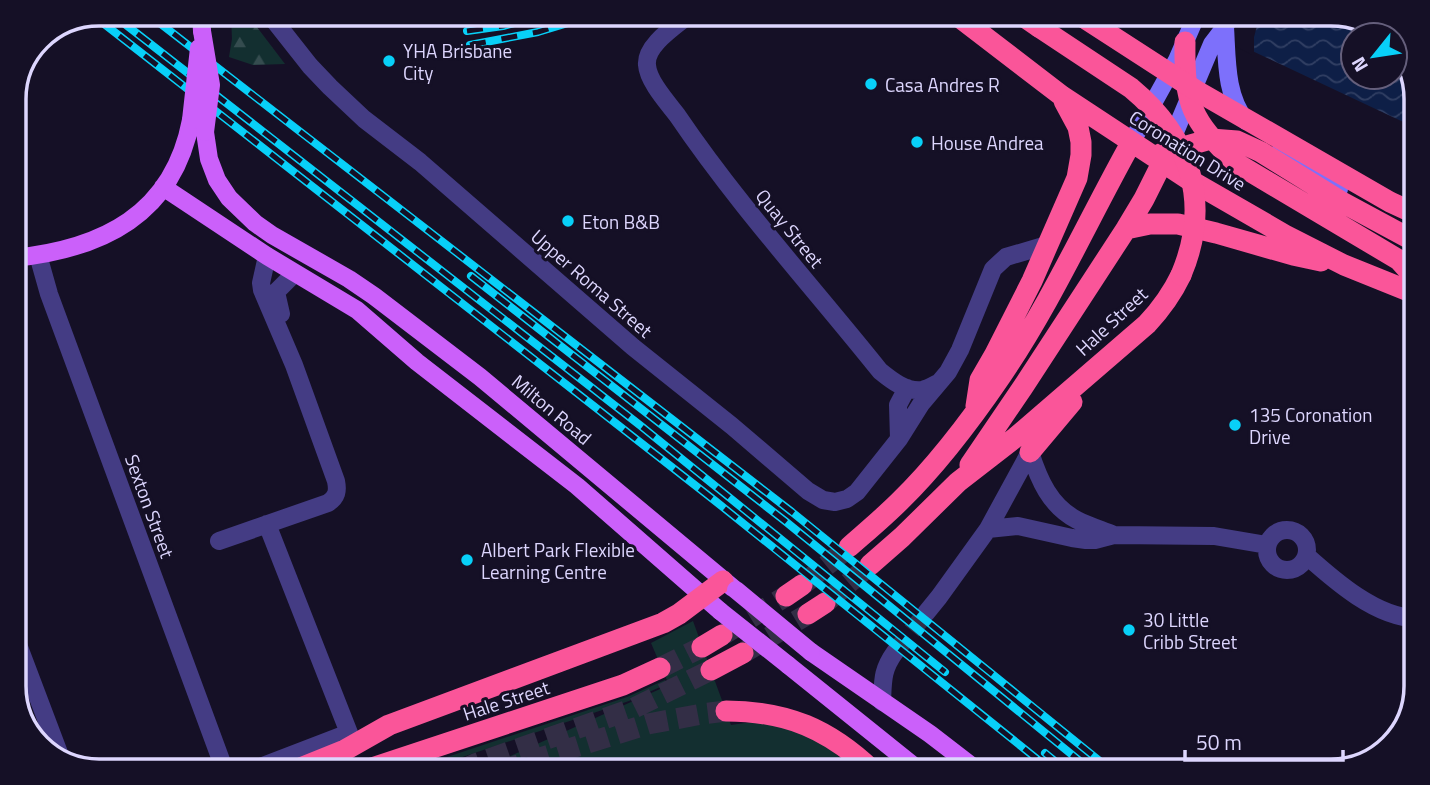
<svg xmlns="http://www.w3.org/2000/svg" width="1430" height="785" font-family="'Titillium Web',sans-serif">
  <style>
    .forest { fill: url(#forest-firs) }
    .green { fill: #132f30 }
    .water { fill: url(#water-waves) }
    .pier { fill: #151026 }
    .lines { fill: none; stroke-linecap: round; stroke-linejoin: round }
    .street-tunnel { stroke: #332e46; stroke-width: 18; stroke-dasharray: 18 9; stroke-linecap: butt }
    .highway-tunnel { stroke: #332e46; stroke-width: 21; stroke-dasharray: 21 10; stroke-linecap: butt }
    .street { stroke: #443c84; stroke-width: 18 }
    .secondary { stroke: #7d70fb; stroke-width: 18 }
    .primary { stroke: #cb60fa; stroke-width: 18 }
    .highway { stroke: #fa5599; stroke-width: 21 }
    .rail-casing { stroke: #08d0f8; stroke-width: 8 }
    .rail { stroke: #151026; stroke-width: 5; stroke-dasharray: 16; stroke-linecap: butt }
    .primary-bridge { stroke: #cb60fa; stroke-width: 18 }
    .highway-bridge { stroke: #fa5599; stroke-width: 21 }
    .poi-dot { fill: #08d0f8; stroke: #151026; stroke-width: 2.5 }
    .labels { text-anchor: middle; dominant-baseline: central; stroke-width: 6; stroke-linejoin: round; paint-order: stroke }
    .poi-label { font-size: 19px; fill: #ddd6fe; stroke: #151026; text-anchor: start }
    .street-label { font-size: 19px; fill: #ddd6fe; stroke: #151026 }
    .rim { fill: none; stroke: #ddd6fe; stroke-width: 3.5 }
  </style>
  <defs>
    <pattern id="forest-firs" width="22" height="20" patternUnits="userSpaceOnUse" patternTransform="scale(1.75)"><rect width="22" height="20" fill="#132f30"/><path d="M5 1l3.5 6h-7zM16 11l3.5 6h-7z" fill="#354c4f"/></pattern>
    <pattern id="water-waves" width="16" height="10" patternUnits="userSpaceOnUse" patternTransform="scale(1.75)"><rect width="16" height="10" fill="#0e1f47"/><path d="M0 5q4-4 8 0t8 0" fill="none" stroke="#313f63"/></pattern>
  </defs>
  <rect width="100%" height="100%" fill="#151026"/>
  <path class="forest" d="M231,14H247L285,64L253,65L229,57L232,39Z"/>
  <path class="green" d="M693,621L731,725L765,720L817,739L857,771H477L669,685L651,643Z
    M665,680L667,684L629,701L430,768V771H425L423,765L627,697Z"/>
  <path class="water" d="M1174,14H1330L1373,25L1383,35H1353V77H1395V46L1402,52L1416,94V128Z"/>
  <path class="pier" d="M1170,14H1260L1254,37V56L1213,35L1179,23Z"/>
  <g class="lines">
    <path class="street-tunnel" d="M895,652L926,613"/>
    <path class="highway-tunnel" d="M802,585L849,547
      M825,603L870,565
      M724,634L786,596
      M743,653L808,614
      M660,668L702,647
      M460,771L475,764L632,709L711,670
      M499,771L648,724L702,714L726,711"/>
    <path class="street" d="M269,14L310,66L330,87L364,119L420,162L633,347L732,426L808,491L823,500L835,502L847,499L857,492L899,439L921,404L948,372L960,350L993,269L1006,257L1047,245
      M690,14C676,26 645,45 647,65C648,81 667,102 677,115C738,205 812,286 880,371C891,380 906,392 922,390C927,389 934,385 938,383
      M38,255L49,294L225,771
      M281,314L276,292L294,274
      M899,439L898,405L907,388
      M1030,452C1039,480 1050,506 1077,520C1089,526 1102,530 1114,535
      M988,529L1018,526L1072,538L1086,540H1095L1114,535L1214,536L1267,545
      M1267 550a20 20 0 1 1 40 0a20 20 0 1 1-40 0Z
      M219,541L328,503C337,497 338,491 336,481L294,365L262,290L261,283L267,256
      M1307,556C1335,581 1377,618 1416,618
      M926,613L939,597L988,529L1030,452
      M14,634L62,761
      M882,702C883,680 882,670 895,652
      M250,771L349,733L267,524"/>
    <path class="secondary" d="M1225,27C1227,57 1225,96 1246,121
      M1131,143L1177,60L1197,14
      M1170,144L1212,44L1225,27L1230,14
      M1281,149L1339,189"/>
    <path class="primary" d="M201,14L202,31
      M205,132L209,159L217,180L229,198L255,223L272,235L349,279L374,296L480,377L733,588
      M163,187L267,256L357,310L417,362L577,486L720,611
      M14,258C102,249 173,215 191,120
      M811,652L930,734L978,771
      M788,665L920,771"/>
    <path class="highway" d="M955,14L1062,96L1188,179L1285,235L1344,265L1416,294
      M1020,14L1039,27
      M1185,42C1184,104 1191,120 1236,163L1399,260L1416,279
      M1162,153L1211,139L1237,141L1261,152L1340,201L1416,242
      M1126,229L1150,224H1178L1216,233L1293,255L1321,261
      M976,406L980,380L995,354L1032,281L1077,178L1081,155V142L1078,127L1064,101
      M1030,452L1072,402
      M970,465L1023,387L1126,229L1144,199L1162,163
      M849,547C866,532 884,517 900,501C938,464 971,420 1001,376C1051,303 1088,220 1131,143
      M870,565L902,537L958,482L1016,437L1147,324C1161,309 1172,294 1181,275
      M786,596L802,585
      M808,614L825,603
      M702,647L722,635
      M711,670L743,653
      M726,711C787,711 829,729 873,771
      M293,771L345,750L389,725L663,623L679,614L723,581
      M363,771L623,685L660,668"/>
    <defs>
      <path id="rail" d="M112,14L641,426L945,672
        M148,14L792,512L1112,771
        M94,16L714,500L1052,771
        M467,31L503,26L550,14
        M470,45L538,32L598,14
        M471,276L785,521L1092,771
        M1045,753L1067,771"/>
    </defs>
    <use href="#rail" class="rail-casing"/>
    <use href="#rail" class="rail"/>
    <path class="primary-bridge" d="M202,31L211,85L205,132
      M191,120L199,48
      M736,590L811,652
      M720,611L788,665"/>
    <path class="highway-bridge" d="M1078,14L1197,91L1390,202L1416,214
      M1039,27L1131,88C1190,137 1212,202 1181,275"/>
  </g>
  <g class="poi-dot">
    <circle cx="389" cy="61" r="7"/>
    <circle cx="871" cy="84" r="7"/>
    <circle cx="917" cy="142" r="7"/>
    <circle cx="568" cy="221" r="7"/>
    <circle cx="1235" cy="425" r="7"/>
    <circle cx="467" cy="560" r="7"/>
    <circle cx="1129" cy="630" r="7"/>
  </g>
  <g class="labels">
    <g class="poi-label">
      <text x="403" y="50">YHA Brisbane<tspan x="403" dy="22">City</tspan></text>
      <text x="885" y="84">Casa Andres R</text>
      <text x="931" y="142">House Andrea</text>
      <text x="582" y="221">Eton B&amp;B</text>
      <text x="1249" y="414">135 Coronation<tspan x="1249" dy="22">Drive</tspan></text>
      <text x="481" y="549">Albert Park Flexible<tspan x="481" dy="22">Learning Centre</tspan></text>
      <text x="1143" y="619">30 Little<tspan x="1143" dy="22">Cribb Street</tspan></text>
    </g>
    <g class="street-label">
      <text transform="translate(1188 150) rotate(32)">Coronation Drive</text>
      <text transform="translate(790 228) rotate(51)">Quay Street</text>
      <text transform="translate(592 283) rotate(41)">Upper Roma Street</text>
      <text transform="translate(1111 321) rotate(-43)">Hale Street</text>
      <text transform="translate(552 409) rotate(40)">Milton Road</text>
      <text transform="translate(150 506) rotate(70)">Sexton Street</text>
      <text transform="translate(506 700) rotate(-18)">Hale Street</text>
    </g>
  </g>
  <path d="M0 0H1430V785H0ZM99 26H1331A73 73 0 0 1 1404 99V686A73 73 0 0 1 1331 759H99A73 73 0 0 1 26 686V99A73 73 0 0 1 99 26Z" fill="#151026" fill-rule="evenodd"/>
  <path class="rim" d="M99 26H1331A73 73 0 0 1 1404 99V686A73 73 0 0 1 1331 759H99A73 73 0 0 1 26 686V99A73 73 0 0 1 99 26Z"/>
  <g transform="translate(1374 56) rotate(240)"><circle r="33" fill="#151026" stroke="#655f7c" stroke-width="2"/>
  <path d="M0-5L12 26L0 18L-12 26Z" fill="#08d0f8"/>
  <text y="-10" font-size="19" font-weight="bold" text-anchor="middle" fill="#ddd6fe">N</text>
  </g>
  <path d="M1185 750v10h158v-10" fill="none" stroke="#ddd6fe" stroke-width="3.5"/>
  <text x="1196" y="750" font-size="21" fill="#ddd6fe" stroke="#151026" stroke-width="5" paint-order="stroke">50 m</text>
</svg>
